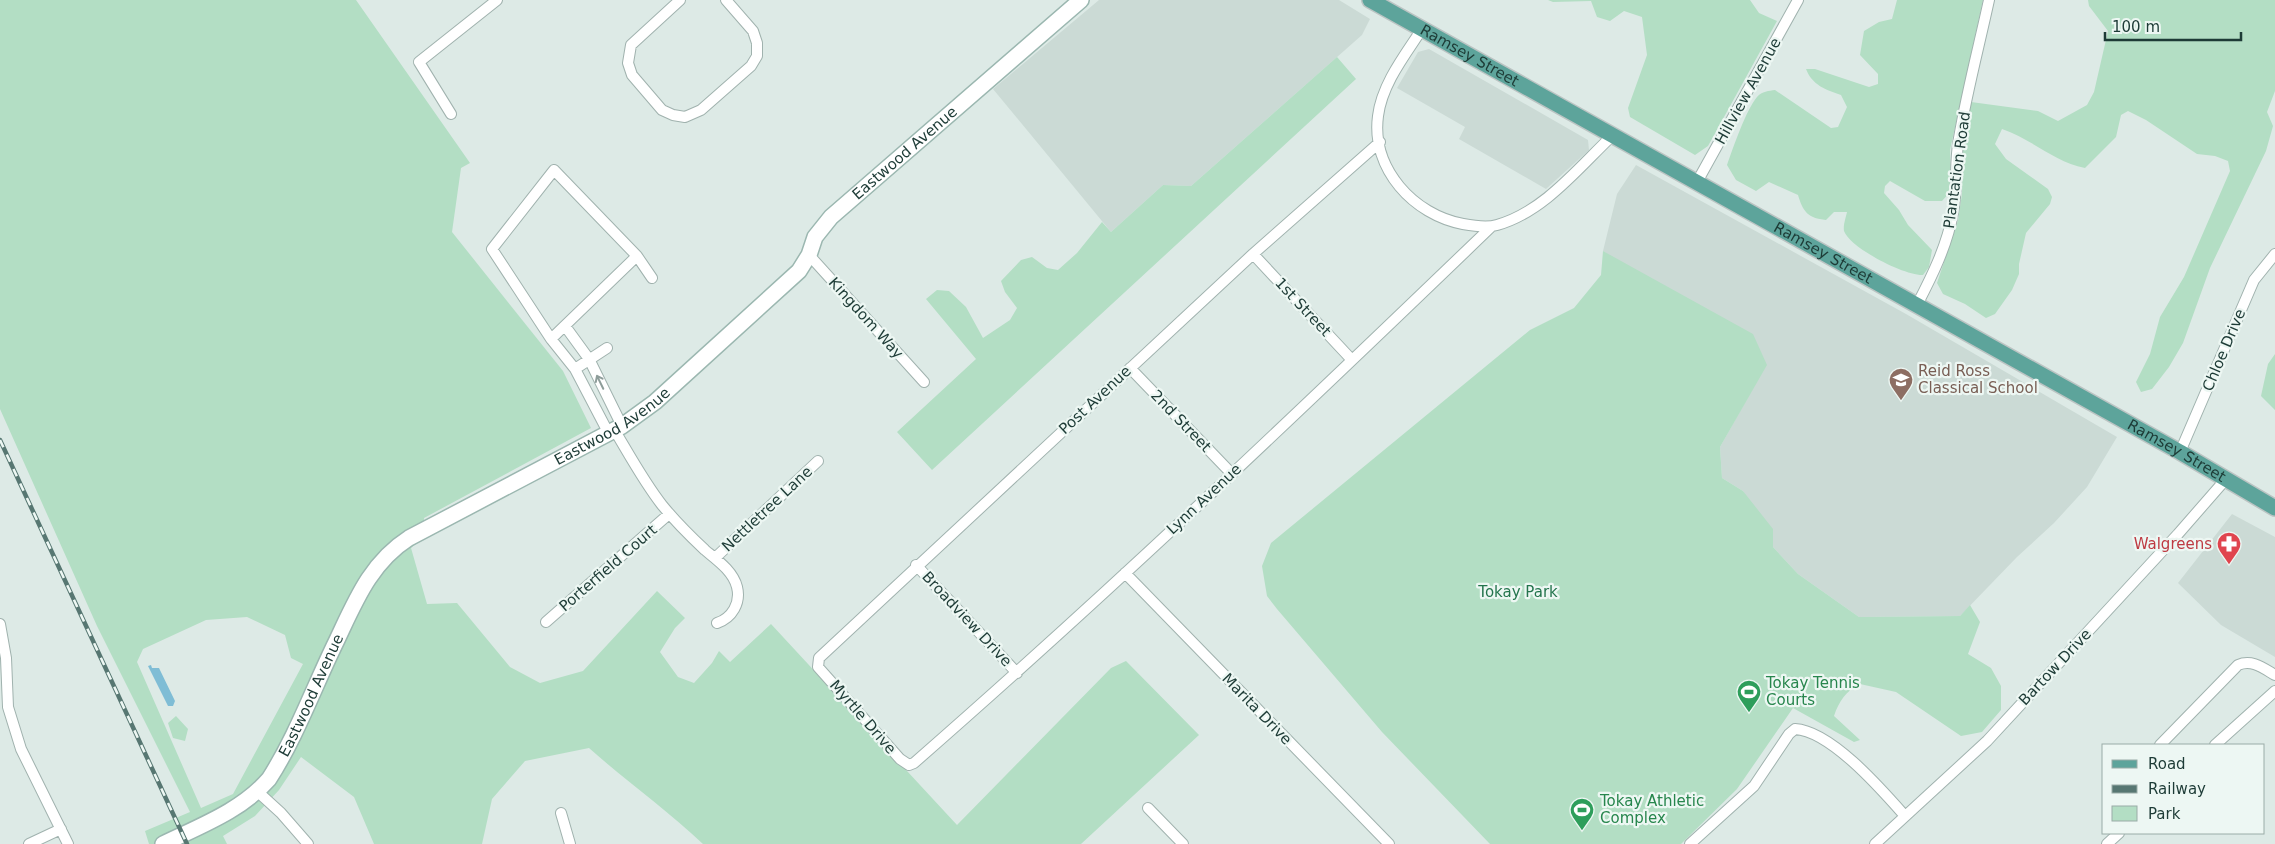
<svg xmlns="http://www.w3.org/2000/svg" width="2275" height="844" font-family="'DejaVu Sans',sans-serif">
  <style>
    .built { fill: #cbdad5 }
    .green { fill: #b3dec4; fill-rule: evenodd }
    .water { fill: #7fbdd5 }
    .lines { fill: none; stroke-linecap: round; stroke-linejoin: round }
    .street-casing { stroke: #a0b2ae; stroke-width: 12 }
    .secondary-casing { stroke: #9bb7b0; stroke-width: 18 }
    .primary-casing { stroke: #bbc4c3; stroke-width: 18 }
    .street { stroke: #fff; stroke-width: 10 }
    .secondary { stroke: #fff; stroke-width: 15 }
    .primary { stroke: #5da49b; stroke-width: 15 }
    .rail-casing { stroke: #577772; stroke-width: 4.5 }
    .rail { stroke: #edf7f3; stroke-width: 2.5; stroke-dasharray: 8; stroke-linecap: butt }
    .oneway { stroke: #8e9d9a }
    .labels { text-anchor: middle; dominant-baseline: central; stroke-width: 4.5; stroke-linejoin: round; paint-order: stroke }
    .street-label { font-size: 15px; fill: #1d3b36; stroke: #edf7f3 }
    .education-label { font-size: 15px; fill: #785e54; stroke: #edf7f3; text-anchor: start }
    .health-label { font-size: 15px; fill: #be3a42; stroke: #edf7f3; text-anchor: end }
    .park-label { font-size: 15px; fill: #24754d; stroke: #edf7f3 }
    .leisure-label { font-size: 15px; fill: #27864d; stroke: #edf7f3; text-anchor: start }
  </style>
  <rect width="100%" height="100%" fill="#ddeae6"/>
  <path class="built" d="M1099,0H1339L1370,19L1362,35L1191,186L1163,185L1111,232L993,89Z
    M1429,49L1588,140L1589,150L1546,189L1459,139L1465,127L1397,88L1418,52Z
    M1636,165L1906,314L2117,437L2087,487L2054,523L2017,557L1960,616L1859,617L1798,574L1773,547L1743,491L1722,478L1720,447L1766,365L1603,251L1617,194Z
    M2232,514L2275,537V657L2221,625L2178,583Z"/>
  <path class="green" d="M0,0H356L470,163L461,168L452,232L563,371L591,428L424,518L425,536L411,548L427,604L457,603L510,667L540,683L583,671L657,591L685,618L675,628L660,652L678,677L694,683L712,663L719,651L730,662L771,624L957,825L1111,668L1126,661L1199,735L1081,844H703C667,810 626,781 589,748L525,761L492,799L482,844H374L354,797L301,757L279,790L255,816L223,836L227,844H149L145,831L190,812L97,626L0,409ZM247,617L285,635L291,658L303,664L233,794L201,808L137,662L143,649L206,620Z
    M1548,0H1750L1759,13L1777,21L1708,146L1695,155L1630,117L1628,108L1647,55L1642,17L1624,11L1610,21L1597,17L1591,1L1553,2Z
    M1897,0H1983L1950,150L1951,191L1942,201H1925L1890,181L1885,186L1884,193L1899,210L1908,225L1932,250L1929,267L1923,275C1905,276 1850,248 1844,231C1843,225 1846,217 1847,212H1834L1826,220C1808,218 1803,212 1798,195L1769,182L1756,191L1736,180L1727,165C1733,148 1746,110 1757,97C1762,91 1769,91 1775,90L1831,128L1838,127L1847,107L1841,95C1826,90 1812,85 1806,69H1815L1869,87L1878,84V74L1860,55L1864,31L1879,22L1892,19Z
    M2088,0H2275V91L2267,112L2273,126L2266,151L2210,268L2183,343L2169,367L2152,389L2141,392L2136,382L2150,354L2160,317L2184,277L2230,171L2228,161L2215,156L2197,154L2146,120L2128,111L2121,115L2116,137L2085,168C2054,162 2032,139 2002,129L1995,144L2006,159L2048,189L2052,197L2050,204L2026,233L2019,264V274L2012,290L1995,314L1986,318L1965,304L1943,294L1937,283L1958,220L1962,194L1963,150L1971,102L2038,111L2058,121L2087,105L2094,92L2108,31L2089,6Z
    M1337,57L1356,79L932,470L897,432L976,359L926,299L937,290L949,291L966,307L983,338L1010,320L1017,308L1005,292L1001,281L1021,260L1032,257L1047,268L1058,270L1077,253L1102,222L1111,232L1163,185L1191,186Z
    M1603,251L1753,334L1767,365L1720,447L1722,478L1743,491L1773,529V547L1798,574L1859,617L1960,616L1970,605L1980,622L1968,654L1991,668L2001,686V710L1982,732L1961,736L1896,692L1860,684C1846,691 1839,701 1834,716L1860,740L1854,742L1793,708L1737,789L1681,844H1490L1382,732L1277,609L1267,596L1262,566L1271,543L1530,330L1574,308L1601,275Z
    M2275,354V410L2261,396L2268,364Z
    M176,716L188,729L185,741L173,738L168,723Z"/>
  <path class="water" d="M151,665L152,668H159L175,701L173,706H168L148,666Z"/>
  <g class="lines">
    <defs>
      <path id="street" d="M680,0L631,45L628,63L632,75L662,110L673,115L685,117L701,110L751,66L757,56V43L753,31L726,0
        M1422,29C1405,55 1382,84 1378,116C1371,169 1414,215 1463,224C1474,226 1487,228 1497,225C1544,212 1579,167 1613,135
        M451,114L419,62L497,0
        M1380,142L1253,254L819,658L818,667L900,759L909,765L914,763C1112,590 1302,409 1491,227
        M1697,182L1798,0
        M1253,254L1352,360
        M809,255L924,382
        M637,256L551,339L492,249L554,170L637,256L652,278
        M1917,305C1932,276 1947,246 1953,213C1958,188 1954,163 1959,138C1967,91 1979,46 1989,0
        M565,326L589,359L622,426
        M551,339L575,369L609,434
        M1130,368L1231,473
        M575,369L607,348
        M615,431C630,456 644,482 662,505C675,521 690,536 705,550C717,560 733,571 737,587C741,603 732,618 717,623
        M2180,452L2254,280L2275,254
        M715,558L818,461
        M916,565L1017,673
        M1125,573L1389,844
        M546,622L669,514
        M0,624L6,658L8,707L21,749L68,844
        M2160,745L2238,665C2252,659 2263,668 2275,675
        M2215,745L2275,691
        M258,792L281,813L308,844
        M1148,808L1183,844
        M561,813L570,844
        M29,844L61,829
        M1690,844L1754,786L1789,734L1795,729C1831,731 1882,790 1905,816
        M1875,844L1987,741L2178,534L2226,479
        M2107,844L2119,833"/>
      <g id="secondary">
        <path id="s1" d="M163,844C200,826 241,811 269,779C296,737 314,687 336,642C355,602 370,563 409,538L622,426L655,402L799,271L809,255L815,237L831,217L1081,0"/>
      </g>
      <g id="primary">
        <path id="s2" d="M1370,0L2180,452L2275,508"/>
      </g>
    </defs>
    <use href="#street" class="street-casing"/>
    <use href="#secondary" class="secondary-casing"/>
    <use href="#primary" class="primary-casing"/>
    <use href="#street" class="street"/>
    <use href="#secondary" class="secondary"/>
    <use href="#primary" class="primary"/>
    <defs>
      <path id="rail" d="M0,440L187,844"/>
    </defs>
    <use href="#rail" class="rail-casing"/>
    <use href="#rail" class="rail"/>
  </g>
  <defs><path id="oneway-shaft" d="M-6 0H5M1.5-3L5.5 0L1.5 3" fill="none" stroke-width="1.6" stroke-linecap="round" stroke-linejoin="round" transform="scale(1.25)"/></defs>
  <use class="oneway" href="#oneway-shaft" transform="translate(600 382) rotate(-116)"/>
  <defs>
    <symbol id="school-pin" viewBox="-11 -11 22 30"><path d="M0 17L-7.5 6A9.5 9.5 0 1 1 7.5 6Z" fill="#8d6e63" stroke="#edf7f3"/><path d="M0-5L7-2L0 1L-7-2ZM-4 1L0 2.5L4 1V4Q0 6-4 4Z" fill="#fff"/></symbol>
    <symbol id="pharmacy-pin" viewBox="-11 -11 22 30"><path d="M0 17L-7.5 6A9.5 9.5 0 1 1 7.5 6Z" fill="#e0444e" stroke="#edf7f3"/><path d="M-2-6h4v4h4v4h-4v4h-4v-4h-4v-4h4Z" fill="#fff"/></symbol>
    <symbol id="stadium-pin" viewBox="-11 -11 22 30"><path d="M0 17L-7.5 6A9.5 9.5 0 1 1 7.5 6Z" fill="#2e9e5b" stroke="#edf7f3"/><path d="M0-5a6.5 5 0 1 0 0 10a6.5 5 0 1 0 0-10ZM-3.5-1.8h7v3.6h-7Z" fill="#fff"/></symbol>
  </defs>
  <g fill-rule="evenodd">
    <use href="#school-pin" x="1887" y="366" width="28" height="38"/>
    <use href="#pharmacy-pin" x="2215" y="530" width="28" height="38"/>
    <use href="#stadium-pin" x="1735" y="678" width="28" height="38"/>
    <use href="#stadium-pin" x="1568" y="796" width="28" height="38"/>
  </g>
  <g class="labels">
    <g class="street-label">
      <text stroke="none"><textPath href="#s2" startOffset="114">Ramsey Street</textPath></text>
      <text transform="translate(1748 91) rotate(-61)">Hillview Avenue</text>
      <text stroke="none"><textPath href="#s1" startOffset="1044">Eastwood Avenue</textPath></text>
      <text transform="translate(1957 170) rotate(-82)">Plantation Road</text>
      <text stroke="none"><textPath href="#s2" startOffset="519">Ramsey Street</textPath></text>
      <text transform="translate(1303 307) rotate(47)">1st Street</text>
      <text transform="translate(866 318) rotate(48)">Kingdom Way</text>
      <text transform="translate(2224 350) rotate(-67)">Chloe Drive</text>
      <text transform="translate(1095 400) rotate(-43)">Post Avenue</text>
      <text transform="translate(1181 421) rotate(46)">2nd Street</text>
      <text stroke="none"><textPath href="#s1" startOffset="639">Eastwood Avenue</textPath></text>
      <text stroke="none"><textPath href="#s2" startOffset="924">Ramsey Street</textPath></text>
      <text transform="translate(1204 499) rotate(-43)">Lynn Avenue</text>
      <text transform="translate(767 509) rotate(-43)">Nettletree Lane</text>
      <text transform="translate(608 568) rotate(-41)">Porterfield Court</text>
      <text transform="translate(967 619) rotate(47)">Broadview Drive</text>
      <text transform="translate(2055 667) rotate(-47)">Bartow Drive</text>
      <text stroke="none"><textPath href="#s1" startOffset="219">Eastwood Avenue</textPath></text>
      <text transform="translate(1257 709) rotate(46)">Marita Drive</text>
      <text transform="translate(863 717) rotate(49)">Myrtle Drive</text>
    </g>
    <g class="education-label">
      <text x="1918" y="371">Reid Ross<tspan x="1918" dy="17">Classical School</tspan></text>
    </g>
    <g class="health-label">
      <text x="2212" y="544">Walgreens</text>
    </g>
    <g class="park-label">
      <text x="1518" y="592">Tokay Park</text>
    </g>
    <g class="leisure-label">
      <text x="1766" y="683">Tokay Tennis<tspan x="1766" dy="17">Courts</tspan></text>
      <text x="1600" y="801">Tokay Athletic<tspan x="1600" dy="17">Complex</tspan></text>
    </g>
  </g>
  <rect x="2102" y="744" width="162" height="90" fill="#edf7f3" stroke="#9aaca7"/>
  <rect x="2112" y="760" width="25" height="8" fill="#5da49b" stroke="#9aaca7"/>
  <text x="2148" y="769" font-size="15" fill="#1d3b36">Road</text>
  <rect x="2112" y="785" width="25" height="8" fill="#577772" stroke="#9aaca7"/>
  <text x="2148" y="794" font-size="15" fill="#1d3b36">Railway</text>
  <rect x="2112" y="806" width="25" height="15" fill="#b3dec4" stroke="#9aaca7"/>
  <text x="2148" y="819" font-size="15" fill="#1d3b36">Park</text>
  <path d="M2105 32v8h136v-8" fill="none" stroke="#1d3b36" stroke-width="2.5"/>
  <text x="2112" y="32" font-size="15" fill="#1d3b36" stroke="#edf7f3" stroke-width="4" paint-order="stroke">100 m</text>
</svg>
